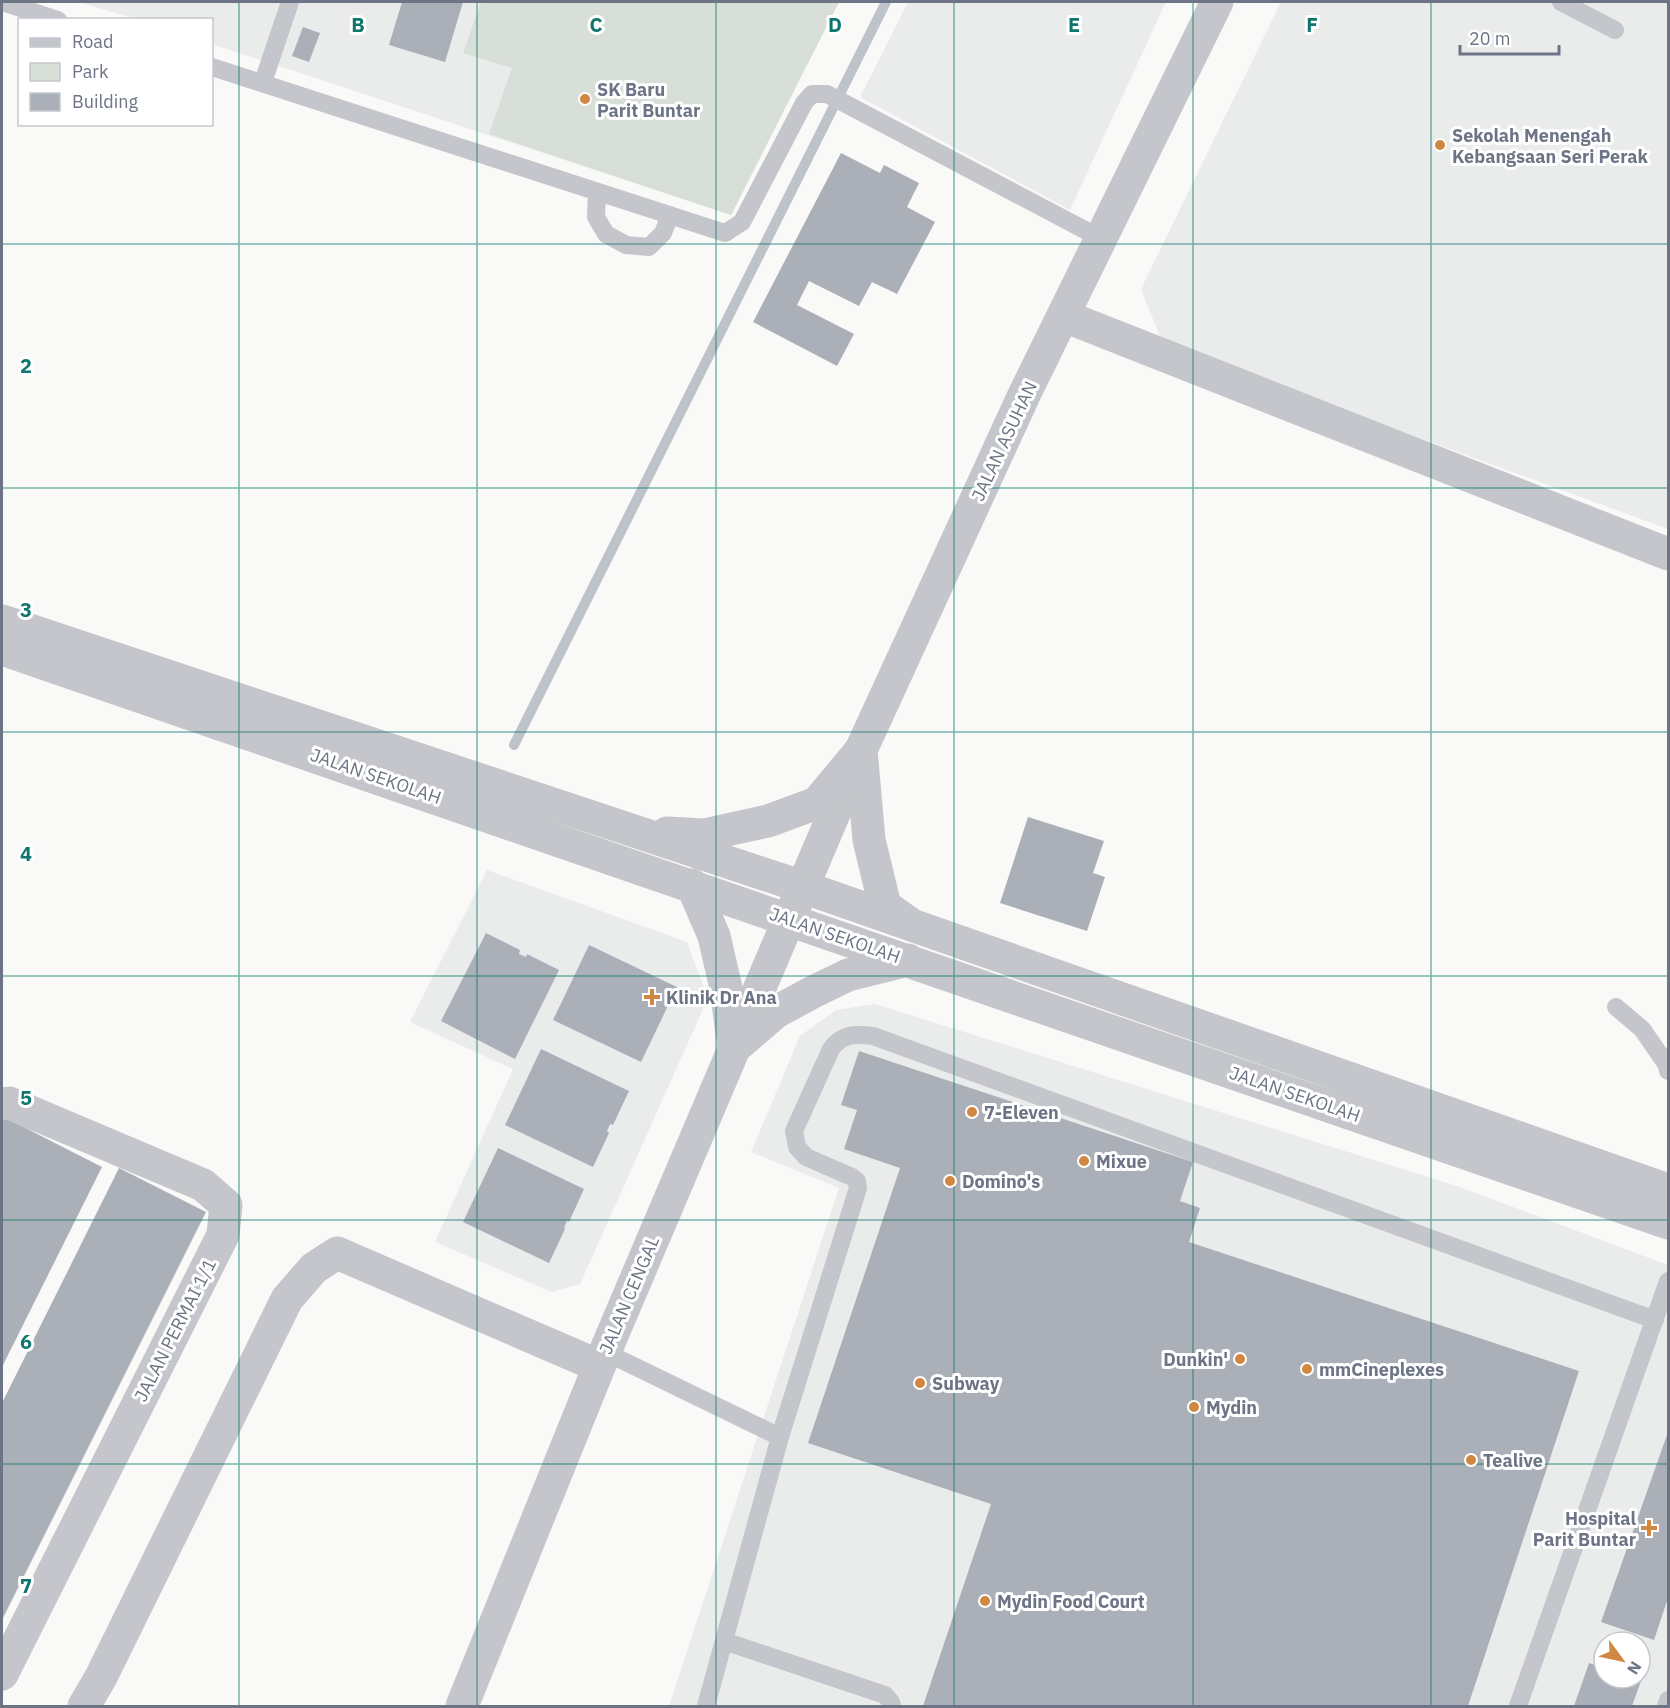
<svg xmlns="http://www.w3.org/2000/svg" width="1670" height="1708" font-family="'IBM Plex Sans',sans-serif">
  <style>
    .built { fill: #eaebeb; fill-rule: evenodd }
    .green { fill: #d8ded8 }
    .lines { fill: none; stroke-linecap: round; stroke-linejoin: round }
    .stream { stroke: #bec3ca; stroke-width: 10 }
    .building { fill: #abafb7 }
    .service { stroke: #c4c6cb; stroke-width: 18 }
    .minor { stroke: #c4c6cb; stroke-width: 33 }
    .tertiary { stroke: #c4c6cb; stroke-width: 33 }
    .grid { fill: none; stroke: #0f766e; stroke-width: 1.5; stroke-opacity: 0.55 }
    .poi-dot { fill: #d08741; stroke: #fff; stroke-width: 2 }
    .labels { text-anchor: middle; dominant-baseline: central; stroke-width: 6; stroke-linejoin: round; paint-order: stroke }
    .poi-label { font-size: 18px; font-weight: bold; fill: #6c7485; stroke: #fff; text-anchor: start }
    .street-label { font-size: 18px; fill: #6c7485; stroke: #fff }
    .grid-label { font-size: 20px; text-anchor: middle; font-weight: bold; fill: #0f766e; stroke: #fff; stroke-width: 6; stroke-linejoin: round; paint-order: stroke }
  </style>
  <rect width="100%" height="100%" fill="#f9faf8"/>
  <path class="built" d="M79,2H839L731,215L212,44V20L135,19Z
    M908,2H1166L1070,210L860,97Z
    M1281,2H1668V529L1163,344L1141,289Z
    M487,870L687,942L708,998L580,1284L552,1292L435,1242L513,1069L410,1022Z
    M875,1004L1457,1186L1668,1265V1706H669L839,1188L751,1152L800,1036L836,1010ZM1604,1642H1640V1678H1604Z"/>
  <path class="green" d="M481,2H839L731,215L489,134L512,68L463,53Z"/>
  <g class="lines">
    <path class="stream" d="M514,745L886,2"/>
  </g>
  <path class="building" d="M402,2H463L445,62L389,45Z
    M303,27L320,33L309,62L292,56Z
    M841,153L880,173L884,165L919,183L907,207L935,222L897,294L872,282L859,306L809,281L797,305L854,334L837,366L753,322Z
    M1028,817L1104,841L1093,873L1105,877L1087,931L1000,903Z
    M486,933L520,950L519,954L526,957L527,954L559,970L515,1059L441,1021Z
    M589,945L677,987L641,1062L553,1020Z
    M541,1049L629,1091L613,1125L610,1124L607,1131L609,1133L593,1167L505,1125Z
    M859,1051L1193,1162L1180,1201L1200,1208L1189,1242L1579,1371L1468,1706H923L991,1504L808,1443L900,1168L844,1149L857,1110L841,1105Z
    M2,1116L102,1167L2,1367Z
    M498,1148L584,1189L569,1222L567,1221L564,1228L565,1229L549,1263L463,1222Z
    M119,1168L206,1212L2,1620V1403Z
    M1668,1432V1598L1654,1640L1601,1622Z
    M1589,1663L1604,1668V1678H1631L1641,1681L1632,1706H1574Z"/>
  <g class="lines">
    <path class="service" d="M2,2L58,20
      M1561,2L1615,30
      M212,67L725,233L742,222L804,103L812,94H827L1100,238
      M263,82L290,2
      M597,192L596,217L606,234L626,245L649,247L663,233L670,215
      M1616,1007L1642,1029L1667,1065L1668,1071
      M605,1352L780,1437
      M724,1641L885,1695L891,1702L892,1706
      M706,1706L780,1437L858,1188L857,1181L852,1177L806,1157L797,1147L794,1131L831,1049C843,1033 855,1034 873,1036L1655,1320
      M1518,1706L1668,1281
      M1666,1706L1668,1700"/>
    <path class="minor" d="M1064,316L1668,554
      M2,1104L9,1103L203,1185L226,1205L223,1235L2,1674
      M84,1706L101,1677L287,1299L314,1268L337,1253L599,1366
      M462,1706L605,1352L861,750L1024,395L1217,2"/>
    <path class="tertiary" d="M2,621L803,887L1668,1190
      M2,649L1668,1223
      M861,750L869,840L885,906L909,923
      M667,833L704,835L768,821L817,803L861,750
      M692,885L714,936L726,988L734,1048
      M734,1048L776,1012L813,992L848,975L908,960"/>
  </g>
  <path class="grid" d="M239,2V1706M477,2V1706M716,2V1706M954,2V1706M1193,2V1706M1431,2V1706M2,244H1668M2,488H1668M2,732H1668M2,976H1668M2,1220H1668M2,1464H1668"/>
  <g class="poi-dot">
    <circle cx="585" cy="99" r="6"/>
    <circle cx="1440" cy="145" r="6"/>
    <path d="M649 988h6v6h6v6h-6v6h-6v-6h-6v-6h6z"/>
    <circle cx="972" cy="1112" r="6"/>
    <circle cx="1084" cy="1161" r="6"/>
    <circle cx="950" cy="1181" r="6"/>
    <circle cx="1240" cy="1359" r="6"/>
    <circle cx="1307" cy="1369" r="6"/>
    <circle cx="920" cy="1383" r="6"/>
    <circle cx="1194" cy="1407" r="6"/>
    <circle cx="1471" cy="1460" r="6"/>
    <path d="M1646 1519h6v6h6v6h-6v6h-6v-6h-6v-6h6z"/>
    <circle cx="985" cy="1601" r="6"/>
  </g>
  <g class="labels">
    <g class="poi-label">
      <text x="597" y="89">SK Baru<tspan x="597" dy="21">Parit Buntar</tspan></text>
      <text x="1452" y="135">Sekolah Menengah<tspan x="1452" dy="21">Kebangsaan Seri Perak</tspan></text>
      <text x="666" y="997">Klinik Dr Ana</text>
      <text x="984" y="1112">7-Eleven</text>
      <text x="1096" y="1161">Mixue</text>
      <text x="962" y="1181">Domino's</text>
      <text x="1228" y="1359" text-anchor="end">Dunkin'</text>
      <text x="1319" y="1369">mmCineplexes</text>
      <text x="932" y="1383">Subway</text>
      <text x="1206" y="1407">Mydin</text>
      <text x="1483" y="1460">Tealive</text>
      <text x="1636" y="1518" text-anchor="end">Hospital<tspan x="1636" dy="21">Parit Buntar</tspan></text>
      <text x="997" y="1601">Mydin Food Court</text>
    </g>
    <g class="street-label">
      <text transform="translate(1004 441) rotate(-65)">JALAN ASUHAN</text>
      <text transform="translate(376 776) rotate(19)">JALAN SEKOLAH</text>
      <text transform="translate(835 935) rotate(19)">JALAN SEKOLAH</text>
      <text transform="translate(1295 1094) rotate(19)">JALAN SEKOLAH</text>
      <text transform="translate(629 1295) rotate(-67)">JALAN CENGAL</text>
      <text transform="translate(175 1330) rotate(-63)">JALAN PERMAI 1/1</text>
    </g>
  </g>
  <g class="grid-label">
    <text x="358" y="32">B</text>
    <text x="596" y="32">C</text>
    <text x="835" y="32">D</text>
    <text x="1074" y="32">E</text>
    <text x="1312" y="32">F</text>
    <text x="26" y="373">2</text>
    <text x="26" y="617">3</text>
    <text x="26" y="861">4</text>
    <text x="26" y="1105">5</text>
    <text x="26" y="1349">6</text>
    <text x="26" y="1593">7</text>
  </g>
  <rect width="1670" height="1708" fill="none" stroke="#6c7485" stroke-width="6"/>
  <rect x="18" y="18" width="195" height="108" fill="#ffffff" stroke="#c4c7ce" stroke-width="1.5"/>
  <rect x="30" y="38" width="30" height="9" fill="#c4c6cb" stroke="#c4c7ce" stroke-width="1.5"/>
  <text x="72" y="48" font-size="18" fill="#6c7485">Road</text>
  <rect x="30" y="63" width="30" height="18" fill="#d8ded8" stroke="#c4c7ce" stroke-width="1.5"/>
  <text x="72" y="78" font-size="18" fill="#6c7485">Park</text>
  <rect x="30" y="93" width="30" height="18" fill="#abafb7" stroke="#c4c7ce" stroke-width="1.5"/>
  <text x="72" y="108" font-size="18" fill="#6c7485">Building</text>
  <g transform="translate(1622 1660) rotate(123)"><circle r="28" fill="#ffffff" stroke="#c4c7ce" stroke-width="1.5"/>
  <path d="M0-4.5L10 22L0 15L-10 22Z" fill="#d08741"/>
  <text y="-9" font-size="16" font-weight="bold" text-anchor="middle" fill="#6c7485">N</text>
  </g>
  <path d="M1460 45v9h99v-9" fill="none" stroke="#6c7485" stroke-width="3"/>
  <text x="1469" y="45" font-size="18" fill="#6c7485" stroke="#ffffff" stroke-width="4.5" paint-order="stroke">20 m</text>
</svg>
